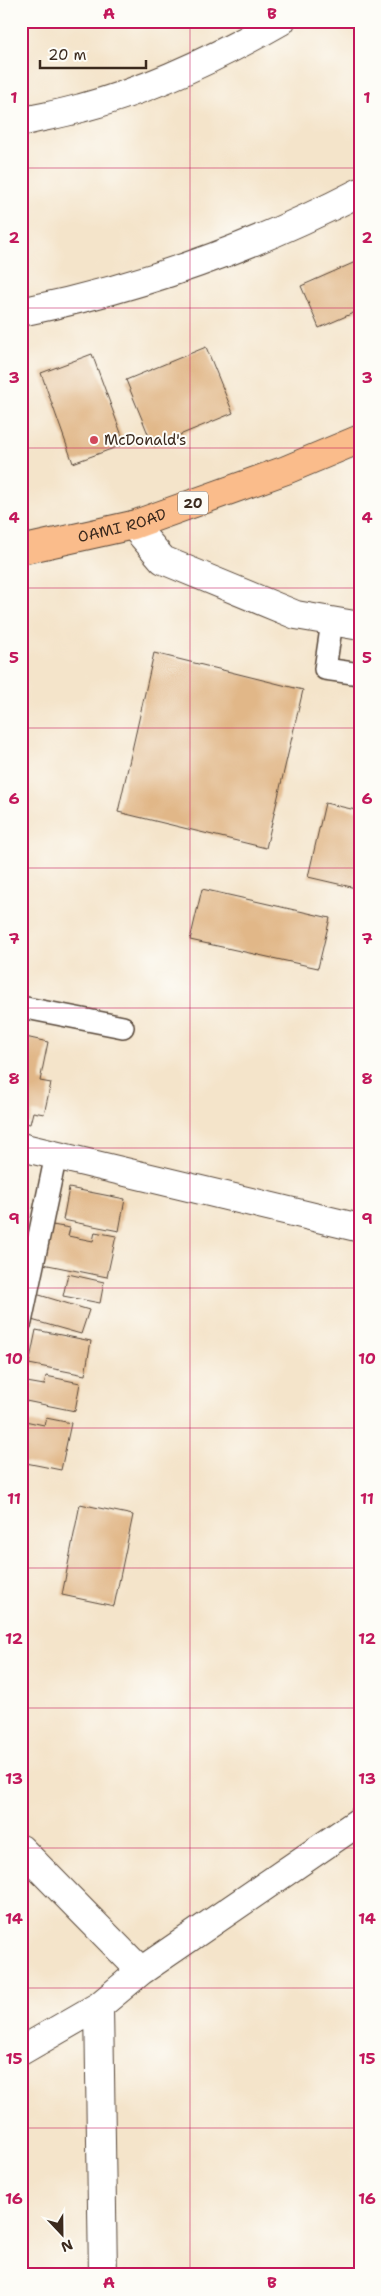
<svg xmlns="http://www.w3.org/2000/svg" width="381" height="2296" font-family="'Shantell Sans',sans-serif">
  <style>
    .building { fill: #e1b788 }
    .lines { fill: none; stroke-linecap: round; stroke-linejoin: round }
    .service-casing { stroke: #574638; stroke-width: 24 }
    .minor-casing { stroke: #574638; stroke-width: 30 }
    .primary-casing { stroke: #574638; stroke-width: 30 }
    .service { stroke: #fff; stroke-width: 21 }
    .minor { stroke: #fff; stroke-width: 28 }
    .primary { stroke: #fabc8b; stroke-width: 28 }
    .grid { fill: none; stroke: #c2185b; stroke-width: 1; stroke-opacity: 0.55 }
    .poi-dot { fill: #d1495b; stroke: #fdfcf7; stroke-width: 2 }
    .labels { text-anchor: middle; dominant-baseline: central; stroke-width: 4; stroke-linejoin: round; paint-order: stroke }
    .shield { fill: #fdfcf7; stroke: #75695f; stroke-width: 1 }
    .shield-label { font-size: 14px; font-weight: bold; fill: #3b2a1e }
    .poi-label { font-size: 15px; fill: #3b2a1e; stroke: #fdfcf7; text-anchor: start }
    .street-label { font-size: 15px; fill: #3b2a1e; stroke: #fdfcf7 }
    .neatline { fill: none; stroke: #c2185b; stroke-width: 2 }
    .grid-label { font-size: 16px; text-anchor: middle; font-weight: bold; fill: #c2185b }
  </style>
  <rect width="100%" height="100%" fill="#fdfcf7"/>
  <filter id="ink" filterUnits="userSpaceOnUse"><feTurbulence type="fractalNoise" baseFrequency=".02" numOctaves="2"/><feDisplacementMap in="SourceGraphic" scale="10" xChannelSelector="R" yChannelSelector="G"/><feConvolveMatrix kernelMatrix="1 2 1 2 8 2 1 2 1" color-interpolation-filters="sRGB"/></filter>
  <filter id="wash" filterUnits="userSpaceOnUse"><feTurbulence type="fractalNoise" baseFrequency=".0096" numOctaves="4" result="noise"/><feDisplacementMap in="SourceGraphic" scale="20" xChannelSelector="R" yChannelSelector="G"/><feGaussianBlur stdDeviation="1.12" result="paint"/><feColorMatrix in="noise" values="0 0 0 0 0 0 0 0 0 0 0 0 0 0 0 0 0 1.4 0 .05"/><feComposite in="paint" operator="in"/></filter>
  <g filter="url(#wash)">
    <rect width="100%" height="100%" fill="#f4e4ca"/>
    <g id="blocks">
      <path class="building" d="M360,260V310L319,328L301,286Z
        M206,347L233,413L153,446L126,380Z
        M92,354L125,444L73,463L41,373Z
        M154,653L303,690L266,848L118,812Z
        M325,803L360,811V889L308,877Z
        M202,889L330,918L318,968L190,940Z
        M21,1036L48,1042L40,1081L51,1083L44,1114L33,1112L30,1124L21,1122Z
        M69,1188L125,1199L119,1231L63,1220Z
        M52,1225L70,1228L68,1236L93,1241L95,1232L116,1236L107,1277L43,1264Z
        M68,1274L104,1282L100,1303L63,1296Z
        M36,1294L89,1310L81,1334L28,1319Z
        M36,1330L91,1341L85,1375L29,1364Z
        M46,1376L80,1383L75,1411L21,1400V1381L44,1385Z
        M46,1418L71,1423L61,1470L21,1462V1439L25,1421L44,1425Z
        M80,1504L133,1515L114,1606L62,1595Z"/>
    </g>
  </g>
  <g filter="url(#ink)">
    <use href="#blocks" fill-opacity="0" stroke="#574638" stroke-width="1"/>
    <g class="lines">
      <defs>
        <path id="service" d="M332,622L325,669L360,674
          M21,1007L123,1027
          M21,1322L56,1155"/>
        <path id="minor" d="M21,122C41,117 61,114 81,108C149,90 220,56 281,21
          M21,312C140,288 252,248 360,192
          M133,525L163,560L296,615L360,626
          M21,1147L360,1228
          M21,1849L141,1971
          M99,2006L103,2275
          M21,2051L99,2006L141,1971L360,1821"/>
        <g id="primary">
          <path id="s1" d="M21,550L133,525L286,470L360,439"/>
        </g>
      </defs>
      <use href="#service" class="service-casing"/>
      <use href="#minor" class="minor-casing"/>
      <use href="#primary" class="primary-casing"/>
      <use href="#service" class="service"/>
      <use href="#minor" class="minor"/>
      <use href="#primary" class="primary"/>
    </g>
  </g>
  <path class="grid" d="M190,21V2275M21,168H360M21,308H360M21,448H360M21,588H360M21,728H360M21,868H360M21,1008H360M21,1148H360M21,1288H360M21,1428H360M21,1568H360M21,1708H360M21,1848H360M21,1988H360M21,2128H360"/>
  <circle class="poi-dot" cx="94" cy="440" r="5"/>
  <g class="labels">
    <rect class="shield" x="178" y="491.5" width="30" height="23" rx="4"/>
    <g class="shield-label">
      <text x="193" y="503">20</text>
    </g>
    <g class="poi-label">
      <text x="104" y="440">McDonald's</text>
    </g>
    <g class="street-label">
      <text stroke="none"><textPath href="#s1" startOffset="104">OAMI ROAD</textPath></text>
    </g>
  </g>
  <rect width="381" height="2296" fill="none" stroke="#fdfcf7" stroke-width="55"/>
  <g transform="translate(62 2234) rotate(158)" stroke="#fdfcf7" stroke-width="4" paint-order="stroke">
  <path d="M0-4L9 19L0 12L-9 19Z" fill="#3b2a1e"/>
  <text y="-8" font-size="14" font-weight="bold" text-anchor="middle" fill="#3b2a1e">N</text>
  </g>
  <path d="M40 60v8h106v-8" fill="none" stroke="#3b2a1e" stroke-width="2.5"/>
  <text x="48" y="60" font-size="15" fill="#3b2a1e" stroke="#fdfcf7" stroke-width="4" paint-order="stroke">20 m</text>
  <rect x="28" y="28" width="326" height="2240" class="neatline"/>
  <g class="grid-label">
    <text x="109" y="19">A</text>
    <text x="272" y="19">B</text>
    <text x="14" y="103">1</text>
    <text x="367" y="103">1</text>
    <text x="14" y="243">2</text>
    <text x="367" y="243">2</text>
    <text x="14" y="383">3</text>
    <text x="367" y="383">3</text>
    <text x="14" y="523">4</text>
    <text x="367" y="523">4</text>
    <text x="14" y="663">5</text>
    <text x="367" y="663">5</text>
    <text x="14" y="804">6</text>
    <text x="367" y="804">6</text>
    <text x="14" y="944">7</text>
    <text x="367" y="944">7</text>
    <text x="14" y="1084">8</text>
    <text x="367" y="1084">8</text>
    <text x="14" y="1224">9</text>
    <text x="367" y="1224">9</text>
    <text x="14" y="1364">10</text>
    <text x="367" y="1364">10</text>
    <text x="14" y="1504">11</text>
    <text x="367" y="1504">11</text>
    <text x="14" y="1644">12</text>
    <text x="367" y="1644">12</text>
    <text x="14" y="1784">13</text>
    <text x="367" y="1784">13</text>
    <text x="14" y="1924">14</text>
    <text x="367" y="1924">14</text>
    <text x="14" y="2064">15</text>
    <text x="367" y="2064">15</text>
    <text x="14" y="2204">16</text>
    <text x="367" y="2204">16</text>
    <text x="109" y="2288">A</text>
    <text x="272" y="2288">B</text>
  </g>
</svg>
